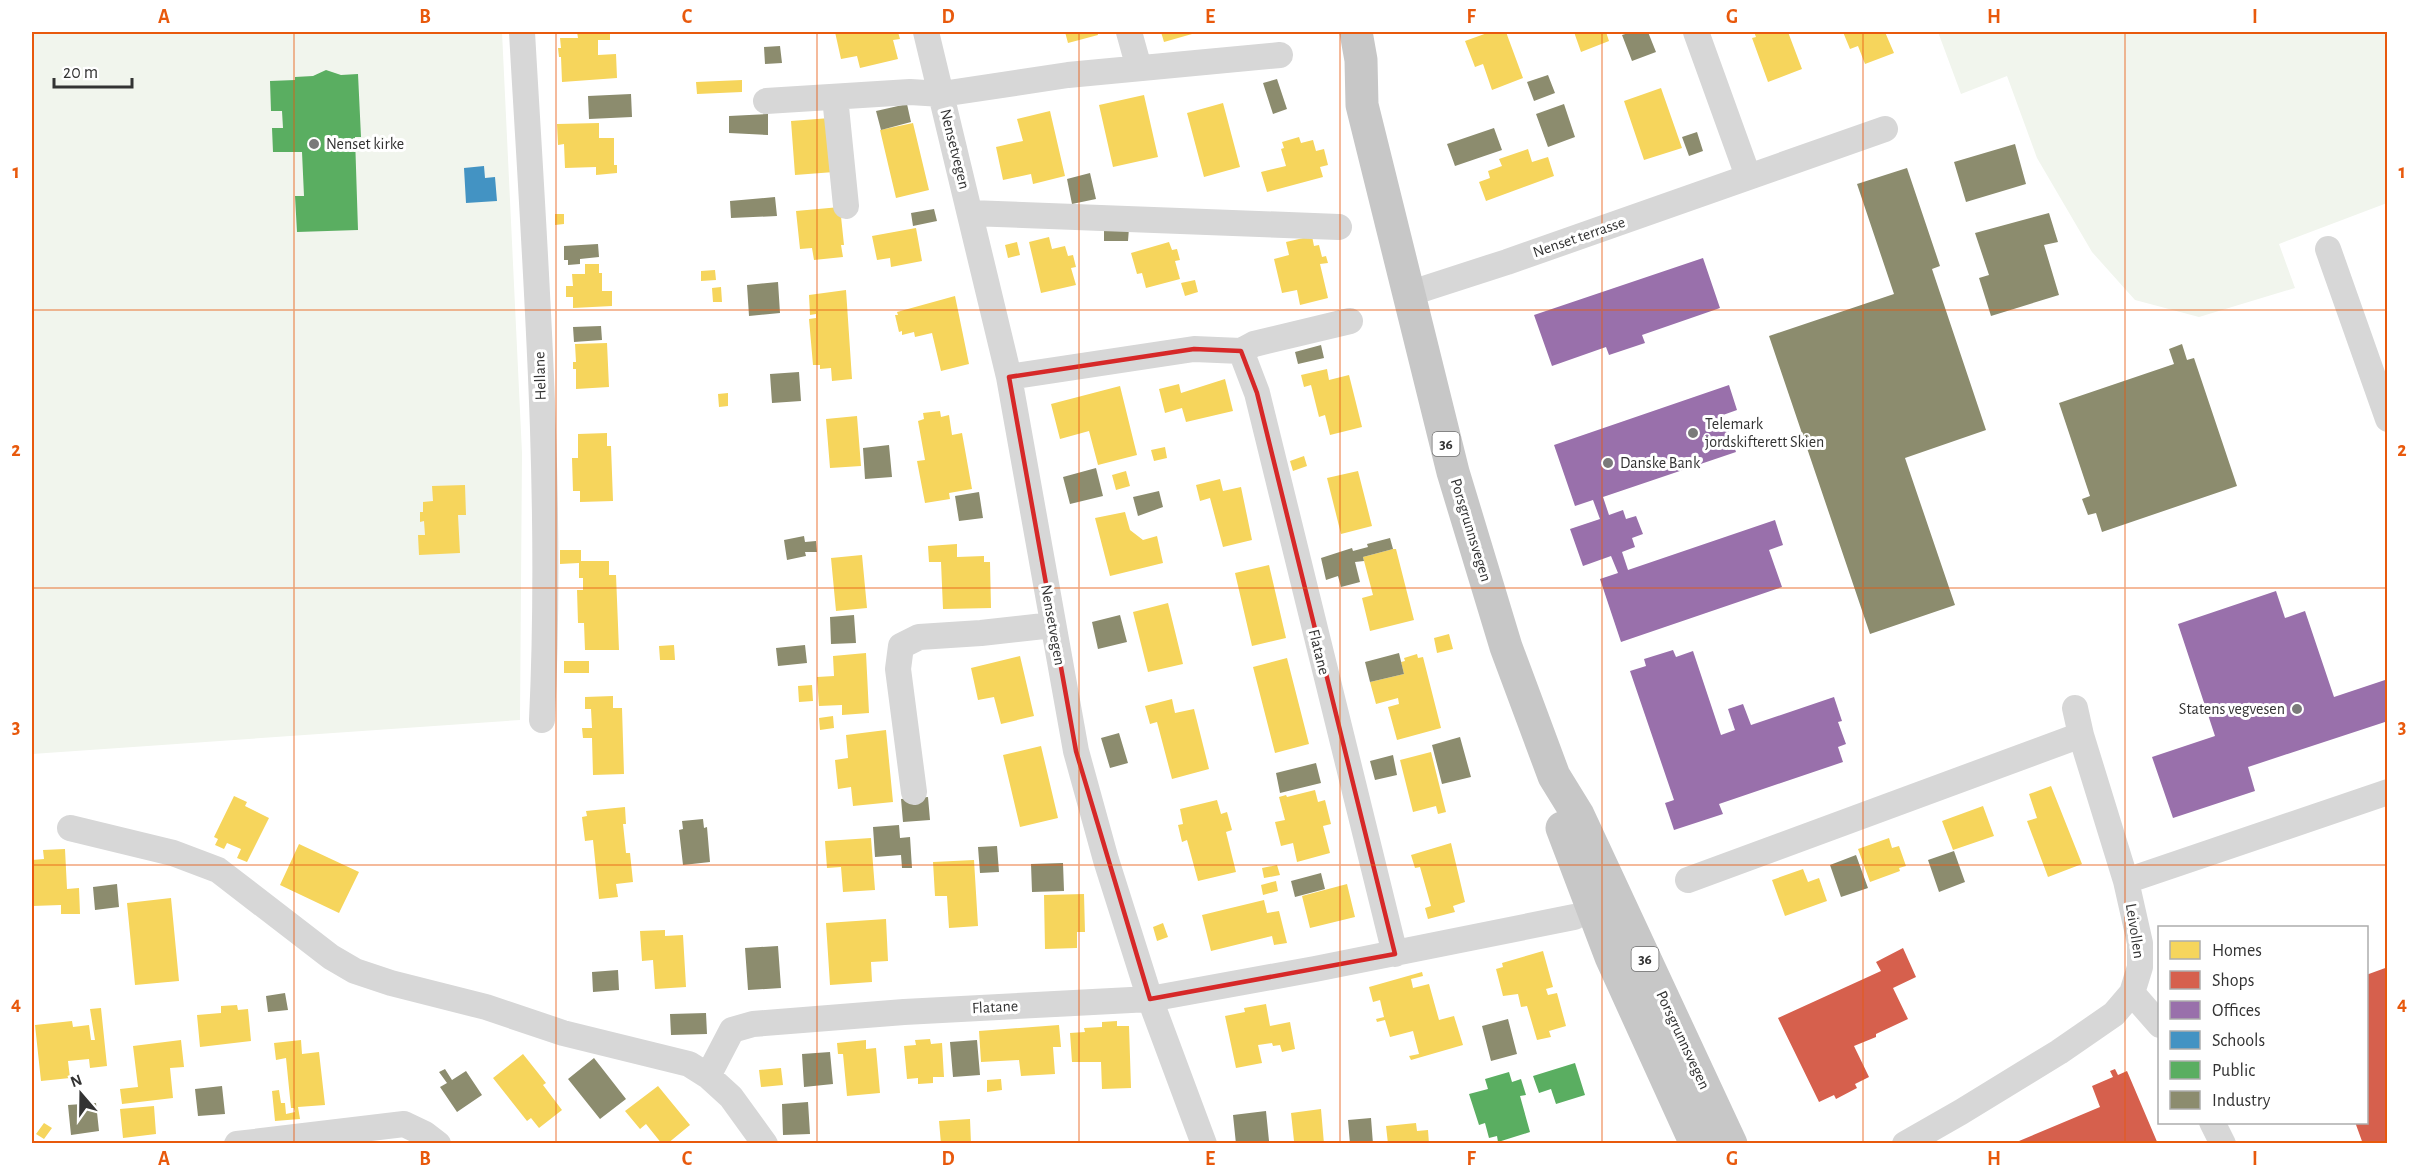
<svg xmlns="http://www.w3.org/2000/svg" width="2419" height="1175" font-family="'Alegreya Sans',sans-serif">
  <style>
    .green { fill: #f1f5ed }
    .homes { fill: #f6d55c }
    .shops { fill: #d6604d }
    .offices { fill: #9970ab }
    .schools { fill: #4393c3 }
    .public { fill: #5aae61 }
    .industry { fill: #8c8c6e }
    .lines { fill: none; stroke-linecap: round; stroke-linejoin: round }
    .minor { stroke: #d7d7d7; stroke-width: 26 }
    .trunk { stroke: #c7c7c7; stroke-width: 33 }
    .marked { fill: none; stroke: #d62828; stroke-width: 4.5; stroke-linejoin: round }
    .grid { fill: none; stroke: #e8590c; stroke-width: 1.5; stroke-opacity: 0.55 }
    .poi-dot { fill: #7a7a7a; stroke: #fff; stroke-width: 2 }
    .labels { text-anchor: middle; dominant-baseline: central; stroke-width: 6; stroke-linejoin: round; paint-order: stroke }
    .shield { fill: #fff; stroke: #707070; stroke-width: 1.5 }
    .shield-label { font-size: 15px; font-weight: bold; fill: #333 }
    .poi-label { font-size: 16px; fill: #333; stroke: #fff; text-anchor: start }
    .street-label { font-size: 16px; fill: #333; stroke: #fff }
    .neatline { fill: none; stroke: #e8590c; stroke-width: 2 }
    .grid-label { font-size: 20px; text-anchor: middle; font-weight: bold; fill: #e8590c }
  </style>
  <rect width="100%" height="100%" fill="#fff"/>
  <path class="green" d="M32,32H502L522,453L520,720L32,754Z
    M1938,32H2387V203L2279,244L2295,288L2199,317L2135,300L2092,252L2037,158L2007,76L1961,94Z"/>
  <path class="homes" d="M577,32H610V40H598V55L616,54L617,78L562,82L561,57H559L558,48H561L560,38H578Z
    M835,32H898L900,39L893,40L898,59L860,68L857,56L841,59Z
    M1065,32H1097L1098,35L1068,43Z
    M1161,32H1199L1164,42Z
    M1490,32H1506L1523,78L1492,90L1483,64L1475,67L1465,41Z
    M1574,32H1606L1609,41L1581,52Z
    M1754,32H1788L1802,69L1768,82L1752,38L1756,37Z
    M1843,32H1885L1894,53L1865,64L1858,46L1850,49Z
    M742,80V92L697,94L696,82Z
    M1661,88L1682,148L1644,160L1624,101Z
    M1144,95L1158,157L1113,167L1099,105Z
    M1223,103L1240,167L1204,177L1187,113Z
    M1050,111L1065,176L1033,184L1031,174L1003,180L996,147L1023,141L1017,119Z
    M830,118L834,172L795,175L791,121Z
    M599,123V138H614V165H617V173L596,175V167L565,168L564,144L558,145L557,124Z
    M913,123L929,190L896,198L880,130Z
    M1299,137L1301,143L1313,140L1316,151L1324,149L1328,165L1320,167L1323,177L1267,192L1261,172L1286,166L1281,149L1284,148L1282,142Z
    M1528,149L1532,162L1548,157L1554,176L1486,201L1479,182L1490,178L1488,171L1502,166L1499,159Z
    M840,207L844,245H841L843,257L814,260L812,248L800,249L796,211Z
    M555,214H564V224L555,225Z
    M916,228L922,261L891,267L890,258L877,260L872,236Z
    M1312,236L1314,246L1319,245L1322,257L1326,256L1328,263L1320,264L1328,298L1300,305L1297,290L1282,293L1274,259L1289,255L1286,242Z
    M1049,237L1052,249L1065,246L1068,256L1073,255L1076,267L1071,268L1076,285L1041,293L1029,242Z
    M1017,242L1020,255L1008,258L1005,245Z
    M1169,242L1172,250L1177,249L1180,260L1175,261L1180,279L1146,288L1142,273L1137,274L1131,253Z
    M585,264H599V273H602V291H612V306L573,308V297H566V286H573L572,274H585Z
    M715,270L716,280L701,281V271Z
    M1195,280L1198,292L1185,296L1181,283Z
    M721,287L722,302H713L712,288Z
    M846,290L852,379L832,381L831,368L820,369V365H813L809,319L816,318V314L810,315L809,295Z
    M955,296L969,364L941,371L932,333L915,337L914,332L902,335V331L899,332L895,315H898L897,312Z
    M607,343L609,387L576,389V369H573V362H576L575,344Z
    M1327,369L1329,380L1349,375L1362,427L1330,435L1325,415L1319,417L1311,385L1304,387L1301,375Z
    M1225,379L1233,411L1186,422L1182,408L1165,413L1159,389L1179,384L1181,393Z
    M1120,386L1137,455L1098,465L1089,431L1060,439L1051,404Z
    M728,393V406L719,407L718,394Z
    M940,411L941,417L949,415L952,435L962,433L972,489L949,493L950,499L925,503L917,461L925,460L918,421L924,419L923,413Z
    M857,416L861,466L830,468L826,419Z
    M607,433V446H611L613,501L580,502V491H573L572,458H578V434Z
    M1165,447L1167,458L1154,461L1151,450Z
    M1304,456L1307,466L1293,471L1290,461Z
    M1126,471L1130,486L1116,490L1112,475Z
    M1358,471L1372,526L1341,534L1327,478Z
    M1220,479L1223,491L1241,487L1252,540L1223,547L1210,498L1200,501L1196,485Z
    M465,485L466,515H458L460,553L419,555L418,535H425L424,521L420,522V512H423V502L433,501L432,486Z
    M1125,512L1130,530L1143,540L1157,536L1163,563L1110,576L1095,518Z
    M957,544V557L984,556V562H990L991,608L943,609L941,562H929L928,546Z
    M1393,549H1396L1414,620L1370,631L1362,598L1373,595L1363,557Z
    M560,550H581V561H609V575H616L619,650H585L584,623H578L577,590H583V578H579V563L560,564Z
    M862,555L867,608L836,611L831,558Z
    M1269,565L1286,638L1252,646L1235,573Z
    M1168,603L1183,664L1148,672L1133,612Z
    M1449,634L1453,649L1437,653L1434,638Z
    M674,645L675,660H660L659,646Z
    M866,653L869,713L842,715V705L819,706L817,677L834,676L833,656Z
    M1417,654L1418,658L1423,657L1441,728L1397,740L1388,707L1399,704L1398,698L1376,704L1370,682L1404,674L1401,662L1405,661L1404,658Z
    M1020,656L1034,716L1001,724L994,697L978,700L971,668Z
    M1287,658L1309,744L1275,753L1253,667Z
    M564,661H589V673H564Z
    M812,685L813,701L799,702L798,686Z
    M613,696V708H622L624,774L593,775L592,738H583L582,728H592L591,709H585V697Z
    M1172,699L1175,713L1194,709L1209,769L1172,779L1157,722L1150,724L1145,706Z
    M833,716L834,728L820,730L819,718Z
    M886,730L893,802L853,806L851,787L838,789L835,760L848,758L846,735Z
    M1041,746L1058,818L1020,827L1003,755Z
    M1431,752L1446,812L1438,814L1436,806L1413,812L1400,760Z
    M2051,786L2082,864L2048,877L2027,821L2037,818L2029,794Z
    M1315,790L1318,802L1325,800L1331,824L1323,826L1330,853L1297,862L1293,843L1281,846L1275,822L1285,820L1279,797L1286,795L1287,797Z
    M234,796L247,802L245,806L269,818L247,862L237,858L241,849L227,843L224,849L215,845L218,839L214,837Z
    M1217,800L1221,814L1227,812L1232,830L1226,832L1236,872L1198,881L1187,840L1182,842L1178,825L1183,824L1180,809Z
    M1983,806L1994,836L1953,850L1942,821Z
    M625,807L626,824H623L626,853H630L633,882L616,884L618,897L599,899L593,840L585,841L582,817L587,816L586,811Z
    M871,838L875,890L843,892L841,867L827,868L825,841Z
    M1889,838L1892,848L1899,846L1906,866L1899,868L1900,871L1870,882L1858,849Z
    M1451,843L1465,902L1453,906L1455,912L1428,919L1425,908L1431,906L1420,867L1415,868L1411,855Z
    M299,844L359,872L339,913L280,885Z
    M65,849L67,889L79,888L80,914H61V905L32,906V860L44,859L43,850Z
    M974,860L978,926L949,928L947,896H935L933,862Z
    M1277,865L1280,875L1264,878L1262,868Z
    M1803,869L1808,882L1819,878L1827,901L1785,916L1772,880Z
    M1276,881L1278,891L1263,895L1261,885Z
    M1347,884L1355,917L1310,928L1302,896Z
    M1084,894L1085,932H1077V948L1045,949L1044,895Z
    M171,898L179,981L135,985L127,903Z
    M1264,900L1267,913L1279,911L1287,943L1274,945L1272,936L1211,951L1202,915Z
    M886,919L888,961L871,962L872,982L830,985L826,923Z
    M1163,923L1168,937L1157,941L1153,927Z
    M665,930V936L683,935L686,987L655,989L653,960L642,961L640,931Z
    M1543,951L1553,987L1546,989L1548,995L1557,993L1566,1026L1549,1031L1551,1037L1537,1040L1527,1006L1521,1007L1518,994L1503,996L1496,969L1503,967L1502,963Z
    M1422,972L1423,976L1411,979L1413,988L1429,984L1439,1020L1454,1016L1463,1045L1411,1060L1409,1056L1419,1054L1413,1031L1390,1037L1385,1020L1377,1022L1376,1019L1384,1017L1380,1000L1373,1002L1369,987Z
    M1266,1004L1270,1026L1290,1022L1295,1049L1282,1052L1280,1045L1273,1046L1272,1043L1258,1045L1262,1063L1236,1068L1225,1016L1245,1012L1244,1008Z
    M237,1005L238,1010L248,1009L251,1041L200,1047L197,1015L221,1013V1006Z
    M101,1008L107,1066L90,1068L89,1059L68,1061L70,1078L41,1081L35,1025L72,1021L73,1027L89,1025L91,1040H95L90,1009Z
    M1117,1021V1026H1129L1131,1088L1102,1089L1101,1062H1072L1070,1033L1085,1032L1084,1028L1102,1027V1022Z
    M1059,1025L1061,1047H1053L1055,1074L1021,1076L1019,1060L981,1062L979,1031Z
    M930,1039L931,1044L942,1043L944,1077H933V1083L918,1084V1078L907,1079L904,1046L916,1045L915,1040Z
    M181,1040L184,1067L170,1068L173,1098L122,1104L120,1089L138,1087L133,1046Z
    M301,1040L302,1054L319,1052L325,1105L298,1107L300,1119L275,1121L272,1091L279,1090L281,1103H285L286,1114L295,1112L294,1108H291L286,1058L276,1060L274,1043Z
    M866,1040V1049L876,1048L880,1093L847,1096L843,1054H838L837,1043Z
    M523,1054L546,1083L543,1085L562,1110L539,1128L531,1118L527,1121L493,1078Z
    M781,1068L783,1085L761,1087L759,1070Z
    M1001,1079L1002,1090L987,1092V1080Z
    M658,1086L690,1125L667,1144H662L646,1124L640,1129L625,1111Z
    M154,1106L156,1134L123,1138L120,1109Z
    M1321,1109L1324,1144L1294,1141L1291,1113Z
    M970,1119L971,1144H941L939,1121Z
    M44,1123L52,1128L44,1139L36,1134Z
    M1416,1123L1417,1131L1428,1130L1429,1144H1388L1386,1126Z"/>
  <path class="shops" d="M1903,948L1916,977L1893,988L1908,1019L1876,1034V1037L1854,1046L1869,1077L1855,1084L1857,1088L1836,1099L1834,1095L1819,1102L1778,1018L1881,971L1876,962Z
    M2388,967V1144H2363L2355,1122H2366V975Z
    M2115,1069L2118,1075L2127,1071L2158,1144H2020L2019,1141L2100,1107L2092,1086L2113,1077L2110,1071Z"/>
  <path class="offices" d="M1703,258L1720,308L1642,335L1645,343L1609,355L1606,347L1552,366L1534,315Z
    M1729,385L1737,410L1723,415L1736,452L1603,497L1609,515L1623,510L1626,519L1636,516L1643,534L1632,538L1635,547L1622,552L1628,570L1775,520L1783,545L1769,550L1782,587L1621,642L1600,579L1618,573L1611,556L1583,566L1570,529L1600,519L1593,500L1575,506L1554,445Z
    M2276,591L2285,618L2305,611L2334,697L2388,679V721L2248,767L2255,791L2173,818L2152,757L2215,736L2178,624Z
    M1673,650L1676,657L1693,651L1721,735L1735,730L1728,709L1743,704L1751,725L1834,697L1842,721L1838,722L1846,744L1838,747L1843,762L1719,804L1723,814L1674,830L1665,803L1674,800L1630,671L1646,666L1644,659Z"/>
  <path class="schools" d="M484,166L485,178L495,177L497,201L466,203L464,168Z"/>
  <path class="public" d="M326,70L341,75L358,74L361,137H355L358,230L297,232L295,196H304L302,152H273L272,128H283L282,111H271L270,81L295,80V77L313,76Z
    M1575,1063L1585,1095L1556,1104L1551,1089L1539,1093L1533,1076Z
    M1509,1072L1512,1082L1521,1079L1526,1095L1520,1096L1530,1132L1498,1142L1497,1136L1489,1138L1485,1123L1479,1125L1469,1094L1488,1089L1485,1079Z"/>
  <path class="industry" d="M1632,32H1648L1656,52L1632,61L1622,35Z
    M780,46L782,63L765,64L764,47Z
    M1548,75L1555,93L1534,101L1527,82Z
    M1277,79L1287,109L1273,114L1263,83Z
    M631,94L632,117L589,119L588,96Z
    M907,104L911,122L881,130L876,111Z
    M1564,104L1575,137L1548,147L1536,114Z
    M768,114V135L729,133V116Z
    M1494,128L1502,150L1455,166L1447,144Z
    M1697,132L1703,151L1689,156L1682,137Z
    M2015,144L2026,184L1966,202L1954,162Z
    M1907,168L1940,266L1932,269L1986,430L1905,458L1955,605L1870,634L1769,336L1894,294L1857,184Z
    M1090,173L1096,199L1072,204L1067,179Z
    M775,197L777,216L731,218L730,201Z
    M934,209L937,221L913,226L911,213Z
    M2049,213L2058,242L2044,245L2059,295L1991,316L1979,278L1989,275L1975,233Z
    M1104,227L1129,228L1128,241H1104Z
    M598,244L599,257L580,259V264L568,265V260H564V246Z
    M778,282L780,313L749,316L747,285Z
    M601,326L602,340L574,342L573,327Z
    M2182,344L2187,360L2194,358L2237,486L2102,532L2096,513L2088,515L2082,499L2090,496L2059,403L2174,364L2169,349Z
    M1321,345L1324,358L1298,364L1295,352Z
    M799,372L801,401L772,403L770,374Z
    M889,445L892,477L865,479L863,448Z
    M1096,468L1103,496L1070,504L1063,477Z
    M1159,491L1163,507L1138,516L1133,497Z
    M979,492L983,518L959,521L955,496Z
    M804,536L805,542L816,541L817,552H805L806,556L787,560L784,540Z
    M1390,538L1393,549L1363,557L1364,561L1355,562L1360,582L1341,587L1338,576L1326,580L1321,558L1352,548L1353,551L1368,547L1367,544Z
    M854,615L856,643L831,644L830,617Z
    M1120,615L1127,642L1098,649L1092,622Z
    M805,645L807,663L778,666L776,648Z
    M1399,653L1404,674L1370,682L1365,662Z
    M1119,733L1128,763L1110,768L1101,738Z
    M1460,737L1471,777L1442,784L1432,745Z
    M1393,755L1397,775L1375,780L1370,761Z
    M1316,763L1321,783L1280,793L1276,773Z
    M928,797L930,820L903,822L901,799Z
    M703,819L704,828L707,827L710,862L683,865L679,830L683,829L682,821Z
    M899,825L900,838L910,837L912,868H902L901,855L875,857L873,827Z
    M997,846L999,872L980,873L978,847Z
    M1954,851L1965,882L1939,892L1928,860Z
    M1856,855L1868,888L1841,897L1830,865Z
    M1063,863L1064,891L1032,892L1031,864Z
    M1321,873L1325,889L1295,897L1291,881Z
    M117,884L119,907L95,910L93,887Z
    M778,946L781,988L748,990L745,948Z
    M618,970L619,990L593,992L592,972Z
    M285,993L288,1010L268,1012L266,996Z
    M706,1013L707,1034L671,1035L670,1014Z
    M1508,1019L1517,1054L1491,1061L1482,1026Z
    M977,1040L980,1075L953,1077L950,1042Z
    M830,1052L833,1084L804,1087L802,1054Z
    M594,1058L626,1099L600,1119L568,1079Z
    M445,1069L452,1080L466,1071L482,1095L457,1112L440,1087L447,1083L439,1072Z
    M222,1086L225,1114L198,1116L195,1089Z
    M808,1102L810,1134L783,1135L782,1104Z
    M96,1103L99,1131L71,1135L68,1105Z
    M1266,1111L1269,1141L1236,1144L1233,1115Z
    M1371,1118L1373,1144H1350L1348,1120Z"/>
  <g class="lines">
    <path class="minor" d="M522,32C535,261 553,490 542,720
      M926,32L1009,377L1076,751L1106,860L1150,999L1204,1144
      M1129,32L1139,68
      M1696,32L1748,176
      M835,97L846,206
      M766,101L910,92L942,94L1068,75L1280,55
      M970,213L1339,227
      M2328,249L2388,419
      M1408,294L1507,262L1885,129
      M1241,351L1257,393L1395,954
      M1009,377L1194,349L1241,351L1254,344L1350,321
      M914,792L898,669L901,646L919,637L981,633L1053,625
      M70,828L173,853L218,870L331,957L355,971L391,983L486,1007L563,1033L689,1064L708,1076L731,1097L765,1144
      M1688,880L2081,735
      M2126,881L2388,792
      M2132,993L2160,1025
      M708,1076L732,1030L753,1024L904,1012L1150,999L1315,969L1574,917
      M2212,1122L2223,1144
      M237,1144L404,1124L425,1134L438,1144
      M1905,1144L1961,1112L2059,1052L2114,1014L2132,993L2140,967V943L2126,881L2081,735L2075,708"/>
    <path class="trunk" d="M1356,32L1361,60L1362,105L1453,472L1506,647L1554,776L1578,815L1731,1144
      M1562,828L1611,957L1696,1144"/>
  </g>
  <path class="marked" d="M1194,349L1241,351L1257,393L1395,954L1150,999L1076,751L1009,377Z"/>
  <path class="grid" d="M294,32V1144M556,32V1144M817,32V1144M1079,32V1144M1340,32V1144M1602,32V1144M1863,32V1144M2125,32V1144M32,310H2388M32,588H2388M32,865H2388"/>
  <g class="poi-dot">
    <circle cx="314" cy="144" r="6"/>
    <circle cx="1693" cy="433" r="6"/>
    <circle cx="1608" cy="463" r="6"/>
    <circle cx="2297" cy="709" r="6"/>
  </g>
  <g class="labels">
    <g class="shield">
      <rect x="1432.5" y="432" width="27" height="24" rx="4.5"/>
      <rect x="1631.5" y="947" width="27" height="24" rx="4.5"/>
    </g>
    <g class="shield-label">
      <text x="1446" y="444">36</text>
      <text x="1645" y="959">36</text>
    </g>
    <g class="poi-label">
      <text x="326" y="144">Nenset kirke</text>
      <text x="1705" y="424">Telemark<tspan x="1705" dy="18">jordskifterett Skien</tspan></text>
      <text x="1620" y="463">Danske Bank</text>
      <text x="2285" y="709" text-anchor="end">Statens vegvesen</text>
    </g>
    <g class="street-label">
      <text transform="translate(955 149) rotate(76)">Nensetvegen</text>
      <text transform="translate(1579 237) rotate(-19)">Nenset terrasse</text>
      <text transform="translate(540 376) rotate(-92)">Hellane</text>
      <text transform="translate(1471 530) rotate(73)">Porsgrunnsvegen</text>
      <text transform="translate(1053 625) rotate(80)">Nensetvegen</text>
      <text transform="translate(1319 652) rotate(76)">Flatane</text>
      <text transform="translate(2135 931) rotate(81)">Leivollen</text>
      <text transform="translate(995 1007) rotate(-3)">Flatane</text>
      <text transform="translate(1683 1040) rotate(65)">Porsgrunnsvegen</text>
    </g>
  </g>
  <rect width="2419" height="1175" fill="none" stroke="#ffffff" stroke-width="66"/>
  <rect x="2158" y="926" width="210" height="198" fill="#ffffff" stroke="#adadad" stroke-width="1.5"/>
  <rect x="2170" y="941" width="30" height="18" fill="#f6d55c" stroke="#adadad" stroke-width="1.5"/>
  <text x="2212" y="956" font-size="18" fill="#333333">Homes</text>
  <rect x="2170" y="971" width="30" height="18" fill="#d6604d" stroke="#adadad" stroke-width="1.5"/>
  <text x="2212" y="986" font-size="18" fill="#333333">Shops</text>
  <rect x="2170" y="1001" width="30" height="18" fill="#9970ab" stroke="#adadad" stroke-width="1.5"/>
  <text x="2212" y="1016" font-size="18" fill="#333333">Offices</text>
  <rect x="2170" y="1031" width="30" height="18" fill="#4393c3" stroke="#adadad" stroke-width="1.5"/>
  <text x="2212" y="1046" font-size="18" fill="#333333">Schools</text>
  <rect x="2170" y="1061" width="30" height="18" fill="#5aae61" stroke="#adadad" stroke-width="1.5"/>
  <text x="2212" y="1076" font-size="18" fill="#333333">Public</text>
  <rect x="2170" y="1091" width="30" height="18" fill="#8c8c6e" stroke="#adadad" stroke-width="1.5"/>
  <text x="2212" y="1106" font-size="18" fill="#333333">Industry</text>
  <g transform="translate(81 1094) rotate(340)" stroke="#ffffff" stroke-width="4.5" paint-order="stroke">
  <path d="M0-4.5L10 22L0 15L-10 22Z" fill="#333333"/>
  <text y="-9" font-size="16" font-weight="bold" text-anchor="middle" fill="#333333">N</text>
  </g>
  <path d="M54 78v9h78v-9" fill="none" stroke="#333333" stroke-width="3"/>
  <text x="63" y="78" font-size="18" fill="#333333" stroke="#ffffff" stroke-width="4.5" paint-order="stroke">20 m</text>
  <rect x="33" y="33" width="2353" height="1109" class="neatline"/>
  <g class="grid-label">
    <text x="164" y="23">A</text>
    <text x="425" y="23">B</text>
    <text x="687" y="23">C</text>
    <text x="948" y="23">D</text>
    <text x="1210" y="23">E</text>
    <text x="1471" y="23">F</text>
    <text x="1732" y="23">G</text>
    <text x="1994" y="23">H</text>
    <text x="2255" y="23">I</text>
    <text x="16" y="178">1</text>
    <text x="2402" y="178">1</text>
    <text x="16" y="456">2</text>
    <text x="2402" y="456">2</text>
    <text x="16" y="733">3</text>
    <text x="2402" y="733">3</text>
    <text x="16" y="1010">4</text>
    <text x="2402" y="1010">4</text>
    <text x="164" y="1165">A</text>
    <text x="425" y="1165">B</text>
    <text x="687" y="1165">C</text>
    <text x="948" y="1165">D</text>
    <text x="1210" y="1165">E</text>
    <text x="1471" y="1165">F</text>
    <text x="1732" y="1165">G</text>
    <text x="1994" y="1165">H</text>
    <text x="2255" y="1165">I</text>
  </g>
</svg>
